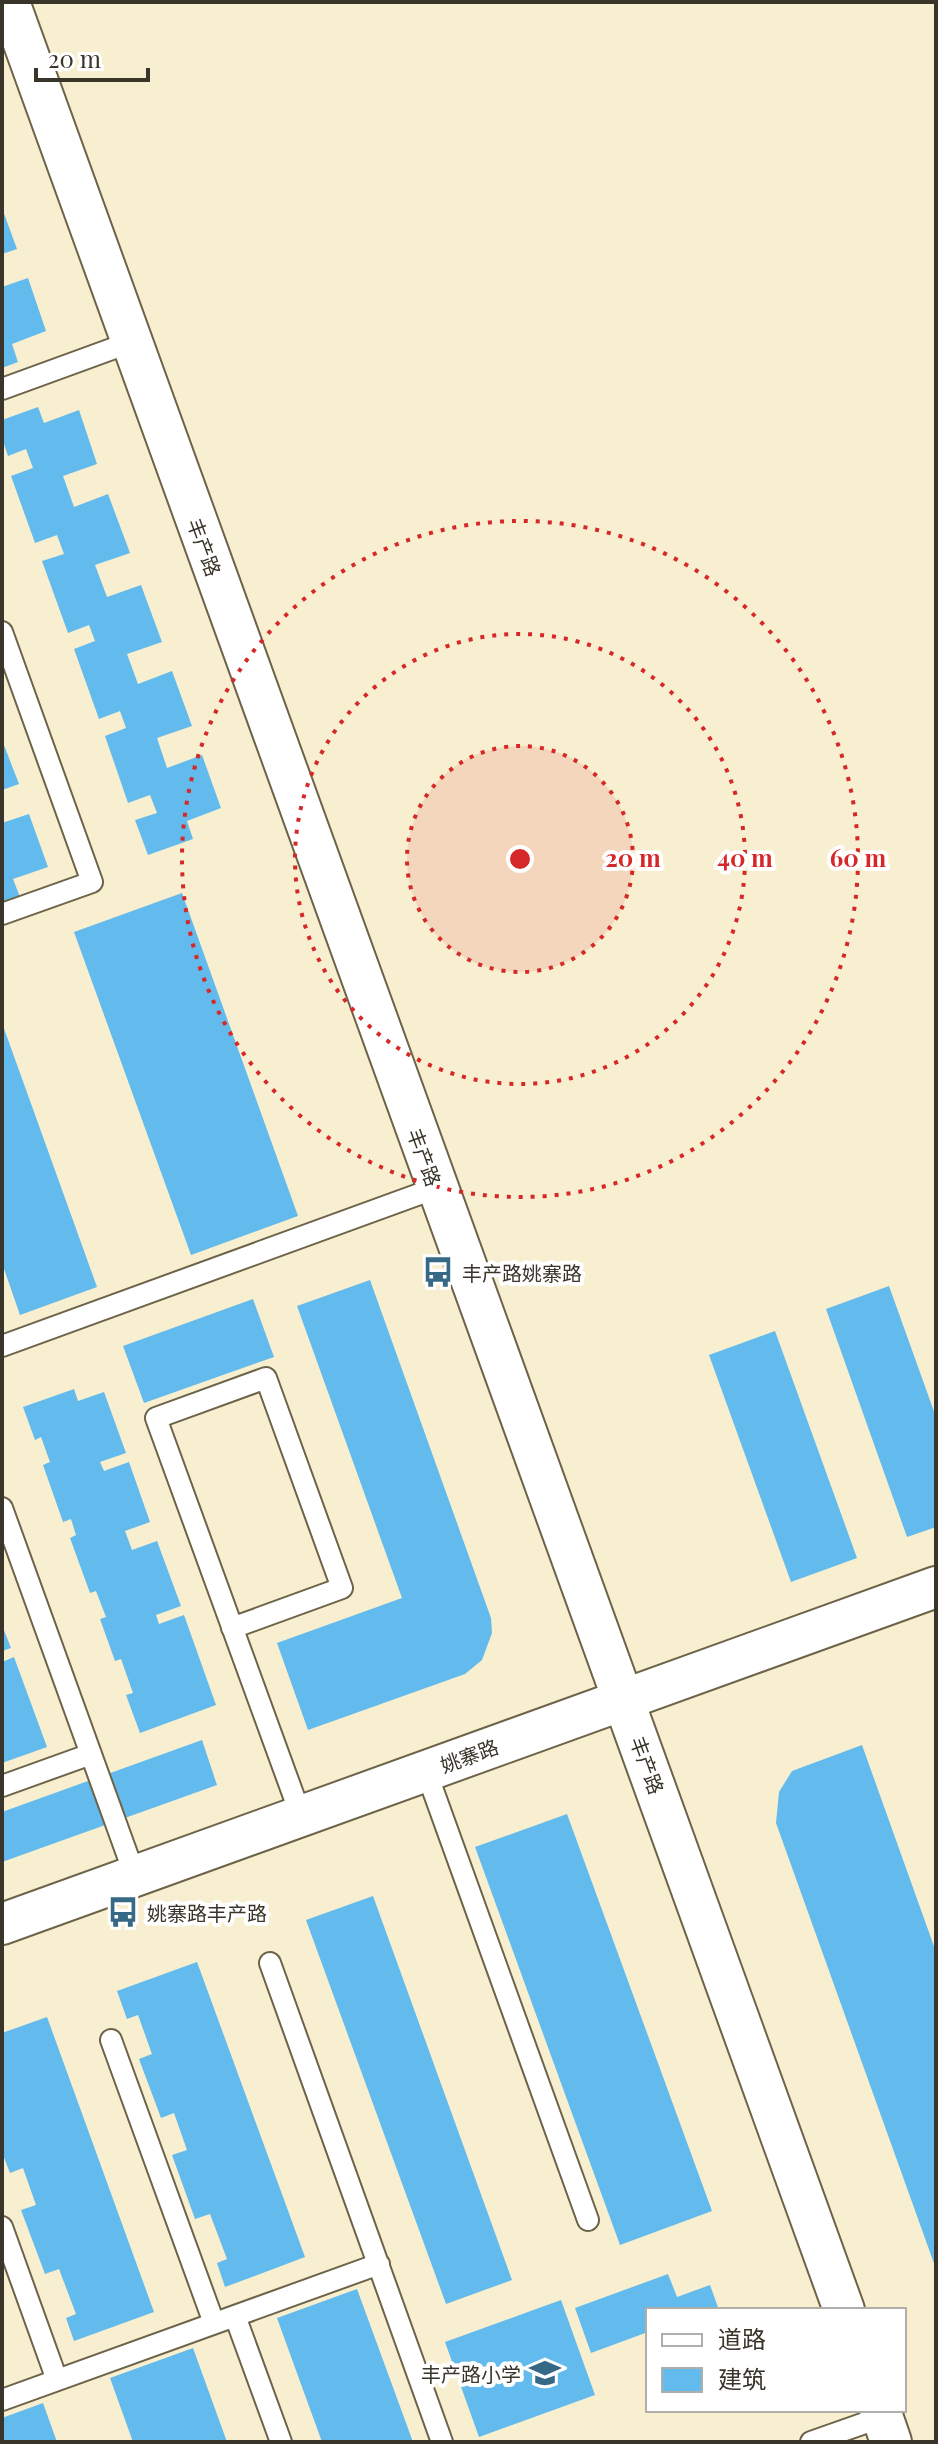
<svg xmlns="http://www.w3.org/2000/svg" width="938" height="2444" font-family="'Playfair Display','Noto Sans SC',serif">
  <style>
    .building { fill: #62bbec }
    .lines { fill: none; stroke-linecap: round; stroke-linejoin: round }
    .service-casing { stroke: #6c6349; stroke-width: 24 }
    .minor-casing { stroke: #6c6349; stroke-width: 44 }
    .service { stroke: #fff; stroke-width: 20 }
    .minor { stroke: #fff; stroke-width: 40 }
    .ring { fill: none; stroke: #d62828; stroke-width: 4; stroke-dasharray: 4 8 }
    .labels { text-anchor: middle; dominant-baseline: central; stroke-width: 8; stroke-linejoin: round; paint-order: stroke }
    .street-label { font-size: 20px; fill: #39352a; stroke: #fff }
    .poi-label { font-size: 20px; fill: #39352a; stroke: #fff; text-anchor: start }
    .centre { fill: #d62828; stroke: #fff; stroke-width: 4 }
    .ring-label { font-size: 24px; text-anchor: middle; font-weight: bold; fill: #d62828; stroke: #fff; stroke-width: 8; stroke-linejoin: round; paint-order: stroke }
  </style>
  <rect width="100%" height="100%" fill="#f8eed0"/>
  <path class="building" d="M2,208L17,249L2,254Z
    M28,278L46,331L12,344L18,362L2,368V287Z
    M38,407L44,423L79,410L97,464L63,476L74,507L108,494L130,553L95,565L107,597L141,585L162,642L127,654L138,684L172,671L192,726L157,738L167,768L202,755L221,808L187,821L193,839L148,855L135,820L157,813L150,795L128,803L105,736L126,728L120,711L99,719L74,649L95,641L89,625L68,633L42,561L64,554L57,535L35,543L11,476L33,468L26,449L8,456L2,438V420Z
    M2,740L19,784L2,790Z
    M29,814L48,867L13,879L20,897L2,904V823Z
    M182,893L298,1216L191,1255L74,932Z
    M2,1023L97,1287L20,1315L2,1263Z
    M370,1280L491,1618L492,1633L482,1660L465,1674L308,1730L277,1643L402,1598L297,1306Z
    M889,1286L936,1417V1527L907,1537L826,1309Z
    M253,1299L274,1357L144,1403L123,1346Z
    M775,1331L857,1558L791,1582L709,1355Z
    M74,1389L78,1401L104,1392L126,1453L100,1462L104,1471L129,1462L150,1522L125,1531L132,1550L157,1541L181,1606L156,1615L159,1624L184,1615L216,1705L140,1733L126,1695L133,1693L121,1659L115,1661L100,1619L106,1617L96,1591L90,1593L70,1538L76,1535L71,1519L63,1522L43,1465L50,1462L41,1437L35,1440L23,1407Z
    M2,1625L11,1648L2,1651Z
    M14,1657L47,1747L2,1763V1662Z
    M202,1740L217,1785L2,1862V1812Z
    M862,1745L936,1952V2269L776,1823L779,1792L792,1771Z
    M567,1814L712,2211L620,2245L475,1847Z
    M373,1896L512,2280L446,2304L306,1920Z
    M197,1962L305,2257L225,2287L217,2263L227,2259L210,2214L195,2219L172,2155L187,2150L174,2113L161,2118L139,2059L152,2054L138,2015L127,2019L117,1991Z
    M47,2017L154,2312L74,2341L66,2318L76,2314L59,2269L45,2274L21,2210L36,2205L23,2168L10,2173L2,2152V2033Z
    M668,2274L677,2297L710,2285L719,2310H648V2332L591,2353L575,2308Z
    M357,2289L413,2442H322L277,2318Z
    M561,2300L595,2395L479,2437L445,2342Z
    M193,2348L227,2442H133L110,2378Z
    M43,2403L57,2442H2V2418Z"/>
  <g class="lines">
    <defs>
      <path id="service" d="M2,389L131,342
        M2,632L92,882L2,914
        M2,1346L436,1188
        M2,1508L135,1876
        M232,1628L342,1588L266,1378L156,1418L301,1816
        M426,1771L588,2220
        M2,1786L91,1754
        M270,1963L442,2442
        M111,2040L214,2323
        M2,2227L57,2380
        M235,2316L281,2442
        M2,2400L379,2264
        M811,2442L882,2417"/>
      <path id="minor" d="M9,2L844,2310
        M2,1924L936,1587
        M880,2410L891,2442"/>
    </defs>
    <use href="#service" class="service-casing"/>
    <use href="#minor" class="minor-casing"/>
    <use href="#service" class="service"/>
    <use href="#minor" class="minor"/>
  </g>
  <circle cx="520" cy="859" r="113" fill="#d62828" fill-opacity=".12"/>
  <g class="ring">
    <circle cx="520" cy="859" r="113"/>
    <circle cx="520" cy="859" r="225"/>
    <circle cx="520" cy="859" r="338"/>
  </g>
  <defs>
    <symbol id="bus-bare" viewBox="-9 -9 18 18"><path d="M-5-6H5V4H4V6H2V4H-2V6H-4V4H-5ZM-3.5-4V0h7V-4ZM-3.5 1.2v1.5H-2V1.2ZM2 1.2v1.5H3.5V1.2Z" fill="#356985" stroke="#fff" stroke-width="2.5" paint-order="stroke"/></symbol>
    <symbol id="school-bare" viewBox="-9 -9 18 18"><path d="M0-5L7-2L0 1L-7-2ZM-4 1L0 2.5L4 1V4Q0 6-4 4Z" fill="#356985" stroke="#fff" stroke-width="2.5" paint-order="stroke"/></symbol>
  </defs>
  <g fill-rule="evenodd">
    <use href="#bus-bare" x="416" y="1250" width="44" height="44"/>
    <use href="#bus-bare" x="101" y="1890" width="44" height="44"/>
    <use href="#school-bare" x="523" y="2351" width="44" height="44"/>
  </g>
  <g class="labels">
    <g class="street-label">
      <text transform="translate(205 547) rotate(70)">丰产路</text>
      <text transform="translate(425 1157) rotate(70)">丰产路</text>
      <text transform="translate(469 1755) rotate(-20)">姚寨路</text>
      <text transform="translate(648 1765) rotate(70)">丰产路</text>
    </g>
    <g class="poi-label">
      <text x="462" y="1272">丰产路姚寨路</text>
      <text x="147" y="1912">姚寨路丰产路</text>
      <text x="521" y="2373" text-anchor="end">丰产路小学</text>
    </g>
  </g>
  <circle cx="520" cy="859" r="12" class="centre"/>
  <g class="ring-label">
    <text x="633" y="867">20 m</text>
    <text x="745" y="867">40 m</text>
    <text x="858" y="867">60 m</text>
  </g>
  <rect width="938" height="2444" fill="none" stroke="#39352a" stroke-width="8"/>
  <rect x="646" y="2308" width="260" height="104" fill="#ffffff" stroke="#b0aeaa" stroke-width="2"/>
  <rect x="662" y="2334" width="40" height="12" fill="#ffffff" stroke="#b0aeaa" stroke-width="2"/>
  <text x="718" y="2348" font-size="24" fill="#39352a">道路</text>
  <rect x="662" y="2368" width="40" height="24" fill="#62bbec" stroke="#b0aeaa" stroke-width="2"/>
  <text x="718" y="2388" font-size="24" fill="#39352a">建筑</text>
  <path d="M36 68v12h112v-12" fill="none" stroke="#39352a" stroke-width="4"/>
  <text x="48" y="68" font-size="24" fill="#39352a" stroke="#ffffff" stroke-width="6" paint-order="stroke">20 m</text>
</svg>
